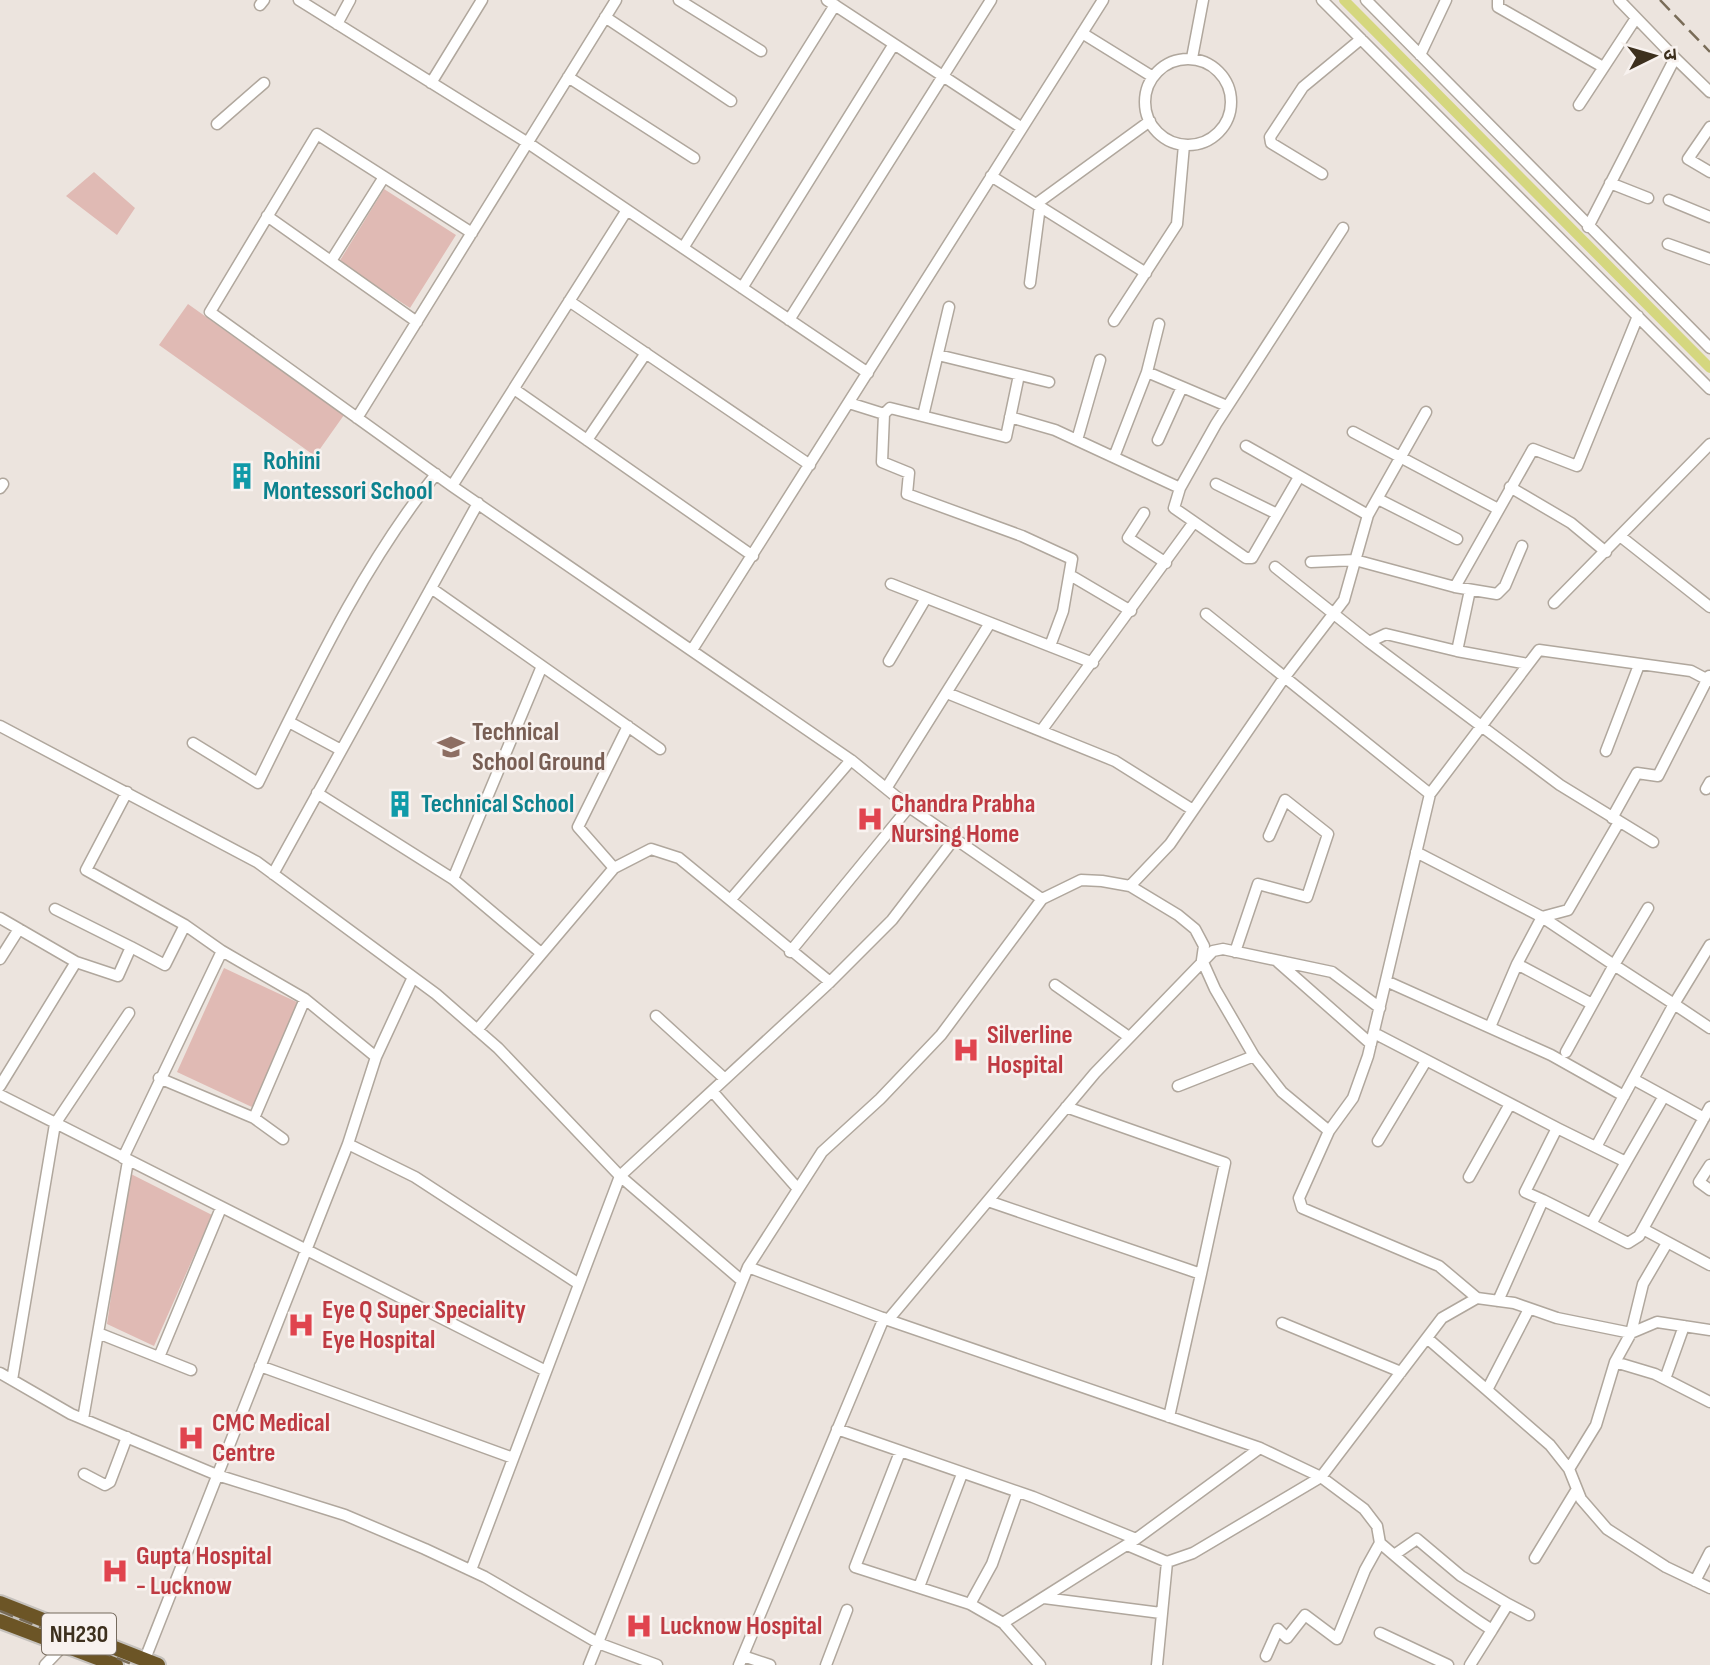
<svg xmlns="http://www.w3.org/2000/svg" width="1710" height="1665" font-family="'Sofia Sans Condensed','Noto Sans Devanagari',sans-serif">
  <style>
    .green { fill: #e0bab4 }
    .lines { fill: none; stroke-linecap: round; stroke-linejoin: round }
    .canal { stroke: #d5d77f; stroke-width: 10 }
    .minor-casing { stroke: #b0a79d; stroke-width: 13 }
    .highway-casing { stroke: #c5c1bc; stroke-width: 18 }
    .minor { stroke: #fff; stroke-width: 10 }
    .highway { stroke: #6c5526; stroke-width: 14 }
    .rail { stroke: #796c58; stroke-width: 2.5; stroke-dasharray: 14 7; stroke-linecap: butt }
    .labels { text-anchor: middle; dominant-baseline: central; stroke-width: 5; stroke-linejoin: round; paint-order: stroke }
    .shield { fill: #f8f2ef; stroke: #756a5d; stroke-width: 2 }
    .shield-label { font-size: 24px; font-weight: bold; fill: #3d301e }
    .culture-label { font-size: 26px; font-weight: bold; fill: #0d838f; stroke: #f8f2ef; text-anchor: start }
    .education-label { font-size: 26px; font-weight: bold; fill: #785e54; stroke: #f8f2ef; text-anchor: start }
    .health-label { font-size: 26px; font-weight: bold; fill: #be3a42; stroke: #f8f2ef; text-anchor: start }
  </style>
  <rect width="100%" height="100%" fill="#ece4de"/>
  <path class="green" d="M94,172L135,208L117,235L66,196Z
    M384,189L456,235L410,308L339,262Z
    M188,304L344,415L315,456L159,345Z
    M224,968L301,1004L254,1108L177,1072Z
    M129,1173L212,1215L154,1346L107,1324Z"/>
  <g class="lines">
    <path class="canal" d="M1344,0L1710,368"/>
    <defs>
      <path id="minor" d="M299,0L528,143L868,373
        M679,0L761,51
        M827,0L1022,128
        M1322,0L1710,389
        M1366,0L1710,348
        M1498,0V7L1603,67
        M260,5L264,0
        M605,17L731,101
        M337,24L350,0
        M1082,33L1153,77
        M1420,55L1446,0
        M1674,57L1710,92
        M1192,58L1203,0
        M1145 102a43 43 0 1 1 86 0a43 43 0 1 1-86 0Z
        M568,77L694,158
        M431,83L482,0
        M1579,105L1636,18
        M217,124L264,83
        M1710,127L1688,159L1710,172
        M1322,174L1271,143L1270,137L1303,87L1361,39
        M991,176L1146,273
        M1610,183L1648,198
        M1669,200L1710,217
        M1036,204L1150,121
        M267,216L417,322
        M1588,227L1675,58L1619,0
        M472,233L317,134L210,312L452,486L851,760L909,807L1042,899
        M1668,244L1710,259
        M683,248L835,5
        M331,261L384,177
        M1030,283L1040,206
        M742,288L894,44
        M569,301L810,465
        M789,320L991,0
        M1114,321L1177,224L1184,145
        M938,355L1049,382
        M1147,372L1227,406
        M514,389L753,556
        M849,403L884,414L890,408L1006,437L1019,375
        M884,414L882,462L909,473L907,494L1022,536L1072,559L1063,611L1050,646
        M923,416L949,307
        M1010,417L1055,430L1180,488
        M357,418L616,0
        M1353,432L1498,509
        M587,440L646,353
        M1077,440L1100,360
        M1158,440L1182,387
        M1246,446L1368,515
        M1114,457L1147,372L1159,324
        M1299,477L1252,558H1246L1174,508L1180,488L1216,424L1343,228
        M1216,484L1277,514
        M452,486L627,210
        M1510,487L1571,523L1606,552
        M0,488L3,484
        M1378,499L1457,539
        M1144,513L1128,538L1166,563
        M1620,536L1710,607
        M1311,562L1355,560L1455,587L1497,594L1505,586L1522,546
        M1275,567L1369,642L1560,785L1653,842
        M1070,575L1131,611
        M891,584L1093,663
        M1455,587L1533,449L1577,466L1638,316
        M431,588L660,749
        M1554,603L1710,444
        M1206,614L1430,794
        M1369,642L1386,634L1457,651L1528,664
        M692,650L1103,0
        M1457,651L1470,590
        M889,661L926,598
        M947,693L1115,761L1193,810
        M289,722L341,750
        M0,726L257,862L436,994L498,1048L620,1176L741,1280
        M1041,731L1194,522
        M193,743L258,783C311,676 361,568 436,474
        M1606,751L1639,665
        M887,787L990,623
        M1706,789L1710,782
        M127,792L86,870L185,925L222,951L305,999L376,1057
        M317,793L453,879L541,953
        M1612,818L1637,773L1658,776L1709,676
        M1416,852L1542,917L1614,965L1648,908
        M614,868L578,827L628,726
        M273,874L478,503
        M453,879L542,666
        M1130,886L1170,844L1284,678L1344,600L1368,515L1426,412
        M732,898L851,760
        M0,918L76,962L118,976L131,947L55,909
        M1710,945L1674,1004L1710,1028
        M131,947L165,965L185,925
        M790,952L909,807
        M1235,952L1258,884L1307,897L1328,834L1285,800L1269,836
        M0,959L19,929
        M1278,962L1371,1044
        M1386,981L1551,1055L1624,1096
        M1055,985L1129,1037
        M1592,1004L1517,964L1542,917L1568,910L1619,822
        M656,1016L725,1079
        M1490,1027L1517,964
        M477,1030L614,868L651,849L679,858L830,982
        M1374,1033L1557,1128
        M1566,1052L1614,965L1674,1004L1596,1147
        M159,1078L254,1118L283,1139
        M1633,1079L1704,1118
        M0,1086L76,962
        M1178,1086L1254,1056
        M712,1091L798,1189
        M0,1095L546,1371
        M254,1118L305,999
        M1378,1141L1426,1061
        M348,1144L415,1177L579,1284
        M123,1158L222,951
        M1626,1162L1664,1096
        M1710,1165L1699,1182L1710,1190
        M1469,1177L1510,1104
        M988,1201L1201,1274L1225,1163L1066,1107
        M1591,1224L1628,1243L1639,1236L1710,1107
        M1643,1229L1710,1265
        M748,1267L888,1320L1260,1448L1321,1477L1364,1509L1377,1526L1380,1543C1416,1574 1451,1604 1492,1630L1508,1604L1461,1576L1417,1539L1394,1555
        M1477,1298L1439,1266L1302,1208L1299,1198L1329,1131L1353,1098L1368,1056L1430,794L1539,650L1691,671L1710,681
        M1498,1301L1543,1200L1525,1192L1557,1128L1626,1162L1591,1224L1543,1200
        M1529,1309L1487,1390L1550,1445L1569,1469L1581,1499L1607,1529L1666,1567L1710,1588
        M888,1320L1095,1073L1213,951L1223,949L1332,972L1380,1008
        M1282,1323L1401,1372
        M98,1333L191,1370
        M1427,1338L1487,1390
        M159,1357L221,1208
        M1615,1362L1655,1374L1710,1402
        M260,1366L513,1458
        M0,1373L71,1414L217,1475L345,1515L425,1549L485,1577L598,1643L657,1665
        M1665,1379L1684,1326
        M12,1380L55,1124L129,1013
        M1169,1417L1201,1274
        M83,1419L128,1161
        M837,1429L1033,1497L1136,1539
        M900,1452L855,1567L970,1604L1003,1623L1040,1665
        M1569,1469L1596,1425L1615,1362L1631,1333L1643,1284L1667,1243
        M84,1474L105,1485L110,1482L127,1437
        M1127,1545L1167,1562
        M1535,1558L1577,1489
        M471,1570L620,1176L830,982L892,920L954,839
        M1695,1581L1710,1552
        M919,1587L962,1474
        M1044,1598L1161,1613
        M970,1604L992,1564L1017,1493
        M1508,1604L1529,1615
        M1003,1623L1136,1539L1260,1448
        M1380,1633L1448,1665
        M743,1656L770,1665
        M1266,1656L1278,1629L1287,1638L1305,1615L1337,1639L1365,1570L1380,1543
        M143,1664L348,1144L376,1057L413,977
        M45,1665L64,1645
        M589,1665L748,1267L822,1152L880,1099L941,1035L1042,899L1081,880L1102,881L1130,886L1178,915L1195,929L1204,946L1202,960L1215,989L1254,1056L1282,1092L1329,1131
        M739,1665L884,1318
        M826,1665L847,1610
        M1157,1665L1167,1562L1193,1553L1321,1477L1442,1318L1477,1298L1514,1303L1557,1318L1631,1333L1657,1322L1710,1330
        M1470,1665L1492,1630"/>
      <path id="highway" d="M0,1603L158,1665
        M0,1621L116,1665"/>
    </defs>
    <use href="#minor" class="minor-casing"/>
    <use href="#highway" class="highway-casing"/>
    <use href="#minor" class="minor"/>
    <use href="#highway" class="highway"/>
    <path class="rail" d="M1660,0L1710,52
      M0,1611L134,1665"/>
  </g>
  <defs>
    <symbol id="building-bare" viewBox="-9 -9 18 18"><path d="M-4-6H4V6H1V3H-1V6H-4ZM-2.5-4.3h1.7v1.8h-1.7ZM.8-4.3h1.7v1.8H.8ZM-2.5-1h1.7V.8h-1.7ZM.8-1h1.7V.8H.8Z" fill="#0f9aa8" stroke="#f8f2ef" stroke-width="2.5" paint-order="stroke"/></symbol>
    <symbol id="school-bare" viewBox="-9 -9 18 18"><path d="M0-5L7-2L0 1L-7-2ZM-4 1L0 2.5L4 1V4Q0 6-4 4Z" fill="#8d6e63" stroke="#f8f2ef" stroke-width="2.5" paint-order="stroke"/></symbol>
    <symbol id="hospital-bare" viewBox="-9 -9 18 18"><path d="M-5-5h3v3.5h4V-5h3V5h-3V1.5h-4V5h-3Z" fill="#e0444e" stroke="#f8f2ef" stroke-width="2.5" paint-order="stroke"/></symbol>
  </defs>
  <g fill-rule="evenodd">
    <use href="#building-bare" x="223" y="457" width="38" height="38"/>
    <use href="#school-bare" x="432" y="728" width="38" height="38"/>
    <use href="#building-bare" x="381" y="785" width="38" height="38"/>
    <use href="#hospital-bare" x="851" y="800" width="38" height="38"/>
    <use href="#hospital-bare" x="947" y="1031" width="38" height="38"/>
    <use href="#hospital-bare" x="282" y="1306" width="38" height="38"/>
    <use href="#hospital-bare" x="172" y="1419" width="38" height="38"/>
    <use href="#hospital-bare" x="96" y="1552" width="38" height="38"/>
    <use href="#hospital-bare" x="620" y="1607" width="38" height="38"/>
  </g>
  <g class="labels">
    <rect class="shield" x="42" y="1613.5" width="74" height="41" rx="5"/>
    <g class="shield-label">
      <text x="79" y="1634">NH230</text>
    </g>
    <g class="culture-label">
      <text x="263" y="461">Rohini<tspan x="263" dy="30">Montessori School</tspan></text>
      <text x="421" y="804">Technical School</text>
    </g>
    <g class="education-label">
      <text x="472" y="732">Technical<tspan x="472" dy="30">School Ground</tspan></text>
    </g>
    <g class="health-label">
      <text x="891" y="804">Chandra Prabha<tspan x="891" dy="30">Nursing Home</tspan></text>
      <text x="987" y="1035">Silverline<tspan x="987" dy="30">Hospital</tspan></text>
      <text x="322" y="1310">Eye Q Super Speciality<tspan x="322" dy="30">Eye Hospital</tspan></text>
      <text x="212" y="1423">CMC Medical<tspan x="212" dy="30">Centre</tspan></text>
      <text x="136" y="1556">Gupta Hospital<tspan x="136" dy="30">- Lucknow</tspan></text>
      <text x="660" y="1626">Lucknow Hospital</text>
    </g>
  </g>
  <g transform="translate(1654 56) rotate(85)" stroke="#f8f2ef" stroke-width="5" paint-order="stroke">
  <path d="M0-5L12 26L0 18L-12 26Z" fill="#3d301e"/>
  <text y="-10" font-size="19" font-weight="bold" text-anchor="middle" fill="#3d301e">उ</text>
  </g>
</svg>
